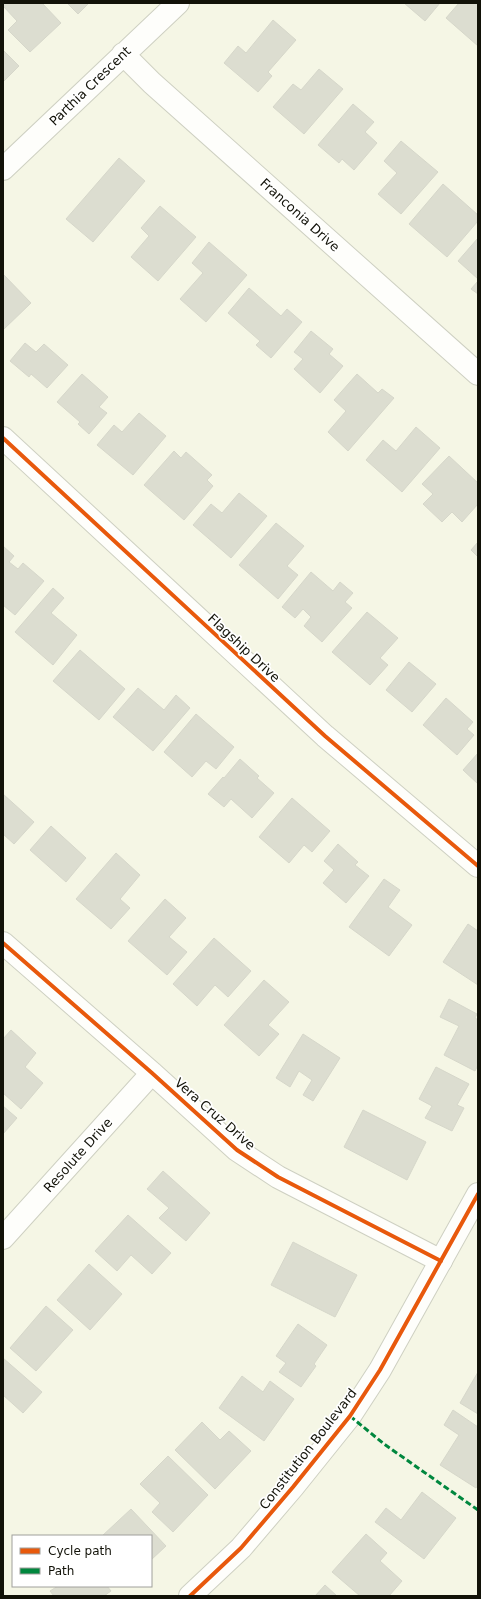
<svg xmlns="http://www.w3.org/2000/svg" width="481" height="1599" font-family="'DejaVu Sans',sans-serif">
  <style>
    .building { fill: #dcddd0; stroke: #d6d7ca }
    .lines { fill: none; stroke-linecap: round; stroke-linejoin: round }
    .minor-casing { stroke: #ced0c2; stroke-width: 24 }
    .tertiary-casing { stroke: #ced0c2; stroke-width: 24 }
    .minor { stroke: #fefefb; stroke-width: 22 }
    .tertiary { stroke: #fefefb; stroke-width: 22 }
    .quiet { stroke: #00873e; stroke-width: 3; stroke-dasharray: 6 3; stroke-linecap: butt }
    .cycleway-casing { stroke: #fff; stroke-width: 6 }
    .cycleway { stroke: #e8590c; stroke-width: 4 }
    .labels { text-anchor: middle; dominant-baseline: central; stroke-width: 3.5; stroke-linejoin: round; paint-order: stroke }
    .street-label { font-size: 13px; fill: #121208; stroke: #fff }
  </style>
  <rect width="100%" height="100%" fill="#f5f6e5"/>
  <path class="building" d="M3,3H42L61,23L30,52L8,30L17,21L3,6Z
    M67,3H89L78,14Z
    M404,3H440L425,21Z
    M459,3H478V46L446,18Z
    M273,20L296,40L268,72L272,76L258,92L224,63L238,46L246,53Z
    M3,50L19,66L3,82Z
    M319,69L343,89L304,134L273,107L293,84L301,90Z
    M353,104L374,122L365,132L377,143L354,170L342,159L339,163L318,145Z
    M401,141L438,172L401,214L378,194L397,173L384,161Z
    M119,158L145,181L93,242L66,219Z
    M443,184L478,215V221L447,257L409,224Z
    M160,206L196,237L158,281L131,257L149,236L141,228Z
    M478,238V279L458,261Z
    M209,242L247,275L206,322L180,299L203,273L192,263Z
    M3,274L31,303L3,330Z
    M478,281V294L471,289Z
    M249,288L281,316L287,309L302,322L271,358L256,345L260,341L228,313Z
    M311,331L333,349L329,354L343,366L320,393L294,369L303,359L294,352Z
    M25,343L36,352L44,344L68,365L47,388L31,374L29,377L10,361Z
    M82,374L108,397L99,407L107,413L89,434L78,424L80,422L57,402Z
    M357,374L378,393L382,389L394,398L348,451L328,432L346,411L334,400Z
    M139,413L166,436L133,475L97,445L114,425L122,432Z
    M416,427L440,448L402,492L366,460L383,440L396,451Z
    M174,451L181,458L186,452L212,475L207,480L213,486L184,520L144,485Z
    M449,456L478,483V504L462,522L452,512L442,522L423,504L433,494L422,484Z
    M239,493L267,516L231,558L193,525L211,504L222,513Z
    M276,523L304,546L287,566L298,575L278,599L239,565Z
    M478,542V557L471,550Z
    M3,546L14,556L9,562L18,569L23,563L44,581L15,615L3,605Z
    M311,572L333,591L340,582L353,593L345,602L352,608L322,642L304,626L311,617L303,609L295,618L282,607Z
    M53,588L64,598L51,613L77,635L53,665L15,632Z
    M367,612L398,638L380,658L388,665L370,685L332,652Z
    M80,650L125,689L99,720L53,681Z
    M409,662L436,684L412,712L386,690Z
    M138,688L164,710L176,695L190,708L153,751L113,717Z
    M446,698L473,722L467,729L474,735L457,755L423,725Z
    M196,714L234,747L216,769L206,761L192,777L164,752Z
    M478,753V784L463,770Z
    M240,759L259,776L257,778L274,793L252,818L231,799L224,807L208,794L223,777L224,778Z
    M3,794L34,822L14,844L3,834Z
    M292,798L330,831L312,852L304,845L289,863L259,837Z
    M51,826L86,858L66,882L30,850Z
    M338,844L358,862L355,865L369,876L346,903L323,883L334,870L324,861Z
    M116,853L140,875L120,899L130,908L111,929L76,899Z
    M384,879L400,890L388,907L412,925L389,956L349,927Z
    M165,899L186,918L169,937L187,952L167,975L128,941Z
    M468,924L478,931V985L443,962Z
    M214,938L251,971L228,997L215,985L197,1006L173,984Z
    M264,980L289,1002L268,1025L279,1034L259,1056L224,1025Z
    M449,999L477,1014L475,1018L478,1020V1065L475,1071L444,1055L459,1026L440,1017Z
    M11,1030L36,1053L25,1067L43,1083L21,1109L3,1093V1039Z
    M303,1034L340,1058L313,1101L303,1095L312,1080L299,1071L290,1087L276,1078Z
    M436,1067L469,1084L457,1105L464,1108L452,1131L425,1118L432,1106L419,1099Z
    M3,1106L17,1118L3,1134Z
    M363,1110L426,1142L407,1180L344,1147Z
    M163,1171L210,1213L186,1241L159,1218L169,1208L147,1189Z
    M128,1215L171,1253L152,1274L131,1255L117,1271L95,1251Z
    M293,1242L357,1275L335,1317L271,1285Z
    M89,1264L122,1294L90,1330L57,1300Z
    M46,1306L73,1330L36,1371L10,1348Z
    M298,1324L327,1345L314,1364L316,1366L301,1387L279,1372L286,1363L276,1356Z
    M3,1358L42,1392L23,1413L3,1395Z
    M478,1372V1414L460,1403Z
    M242,1376L263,1392L270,1381L294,1399L264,1441L219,1408Z
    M453,1410L478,1427V1485L476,1488L440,1465L459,1435L444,1425Z
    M202,1422L220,1440L229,1431L251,1451L215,1489L175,1450Z
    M168,1456L208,1495L173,1532L152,1512L160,1503L140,1484Z
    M422,1492L456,1518L424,1559L375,1522L386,1508L401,1520Z
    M131,1509L166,1546L151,1560V1536H102Z
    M366,1534L387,1553L380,1561L402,1581L389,1596H360L332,1572Z
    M325,1585L337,1596H315Z
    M58,1586H107L111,1591L104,1596H54L50,1591Z"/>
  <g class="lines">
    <defs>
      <path id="minor" d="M123,54L152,83L478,374
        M3,169L178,3
        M3,943L152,1073L237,1150L278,1177L441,1261
        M3,1238L152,1073"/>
      <path id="tertiary" d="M3,438L325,736L478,866
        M190,1596L241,1548L293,1487L350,1416L380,1370L478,1194"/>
    </defs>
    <use href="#minor" class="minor-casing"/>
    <use href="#tertiary" class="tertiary-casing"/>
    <use href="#minor" class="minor"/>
    <use href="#tertiary" class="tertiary"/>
    <path class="quiet" d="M350,1416L384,1444L478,1510"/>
    <defs>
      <path id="cycleway" d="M3,438L325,736L478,866
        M3,943L152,1073L237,1150L278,1177L441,1261
        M190,1596L241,1548L293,1487L350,1416L380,1370L478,1194"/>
    </defs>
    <use href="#cycleway" class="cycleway-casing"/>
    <use href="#cycleway" class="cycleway"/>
  </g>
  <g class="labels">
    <g class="street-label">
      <text transform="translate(90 86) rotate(-44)">Parthia Crescent</text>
      <text transform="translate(300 215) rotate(42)">Franconia Drive</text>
      <text transform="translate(244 648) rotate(43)">Flagship Drive</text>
      <text transform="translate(215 1114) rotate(41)">Vera Cruz Drive</text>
      <text transform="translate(78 1155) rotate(-48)">Resolute Drive</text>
      <text transform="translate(308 1449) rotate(-52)">Constitution Boulevard</text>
    </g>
  </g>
  <rect width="481" height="1599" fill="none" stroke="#121208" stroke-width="8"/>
  <rect x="12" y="1535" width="140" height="52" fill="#ffffff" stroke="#a0a09c"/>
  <rect x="20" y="1548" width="20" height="6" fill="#e8590c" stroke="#a0a09c"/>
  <text x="48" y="1555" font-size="12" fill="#121208">Cycle path</text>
  <rect x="20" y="1568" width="20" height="6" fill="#00873e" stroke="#a0a09c"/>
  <text x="48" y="1575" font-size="12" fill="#121208">Path</text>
</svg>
